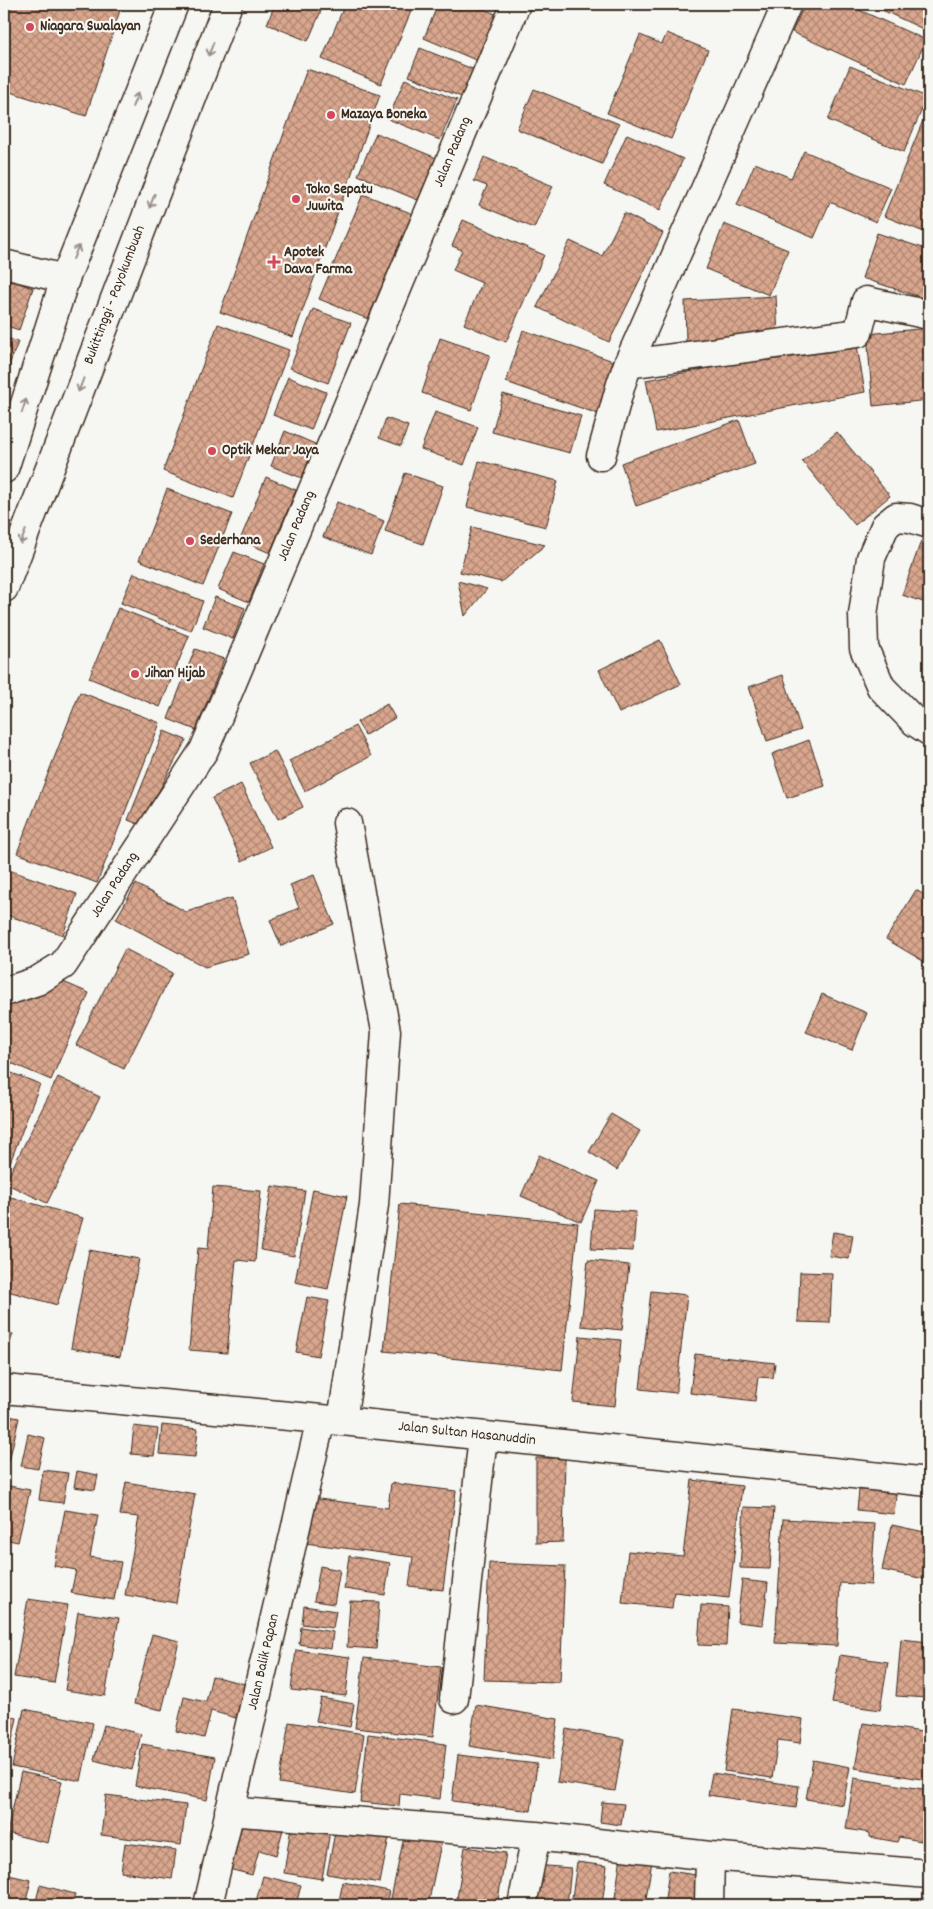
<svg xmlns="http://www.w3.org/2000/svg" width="933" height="1909" font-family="Dekko,sans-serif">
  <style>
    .building { fill: url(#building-cross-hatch); stroke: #3b2a1e }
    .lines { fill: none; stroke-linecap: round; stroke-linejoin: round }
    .minor-casing { stroke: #3b2a1e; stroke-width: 31 }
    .highway-casing { stroke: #3b2a1e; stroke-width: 31 }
    .minor { stroke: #f6f6f2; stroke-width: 28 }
    .highway { stroke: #f6f6f2; stroke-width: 28 }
    .oneway { stroke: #989088 }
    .poi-dot { fill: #d1495b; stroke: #f6f6f2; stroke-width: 2 }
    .labels { text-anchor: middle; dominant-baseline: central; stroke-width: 4.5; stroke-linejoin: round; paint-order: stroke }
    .poi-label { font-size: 15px; font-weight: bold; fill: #3b2a1e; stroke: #f6f6f2; text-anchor: start }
    .street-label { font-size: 15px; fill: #3b2a1e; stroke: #f6f6f2 }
  </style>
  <defs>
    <pattern id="building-cross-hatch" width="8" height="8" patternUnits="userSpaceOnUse" patternTransform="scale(1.25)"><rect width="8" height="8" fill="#d9a68e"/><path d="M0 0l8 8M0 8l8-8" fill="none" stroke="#b18773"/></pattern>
  </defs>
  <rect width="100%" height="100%" fill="#f6f6f2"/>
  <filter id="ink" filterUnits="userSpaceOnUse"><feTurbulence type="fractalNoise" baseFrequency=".02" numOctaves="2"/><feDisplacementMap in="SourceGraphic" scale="10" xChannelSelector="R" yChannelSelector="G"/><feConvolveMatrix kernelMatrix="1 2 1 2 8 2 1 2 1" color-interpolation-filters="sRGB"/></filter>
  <g filter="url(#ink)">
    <path class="building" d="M4,4H122L86,116L4,90Z
      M275,4H324L308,41L267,24Z
      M345,4H414L381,84L322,59Z
      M438,4H472L498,15L478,61L424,38Z
      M805,4H846L926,40L906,84L792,32Z
      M869,4H929V17L923,29Z
      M667,33L708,50L671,139L607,113L640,35L662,44Z
      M420,48L475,70L464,98L409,76Z
      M850,66L927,97L904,152L828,120Z
      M307,69L380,95L293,337L220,312Z
      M405,79L457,100L440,140L388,119Z
      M534,89L619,124L602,164L517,129Z
      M929,106V234L884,216Z
      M376,133L439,159L420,201L358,175Z
      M627,134L683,159L660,210L604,185Z
      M804,151L891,188L876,222L830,202L814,238L737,205L755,163L791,178Z
      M484,157L553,186L534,228L479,205L487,186L474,181Z
      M363,194L413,214L368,319L319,299Z
      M624,213L663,233L609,342L537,307L570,241L602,256Z
      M463,220L544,255L506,342L464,324L482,283L453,270L462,250L452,246Z
      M724,224L788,250L769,295L706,269Z
      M877,233L929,250V300L862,278Z
      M4,278L33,288L19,330L4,325Z
      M776,296L778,337L686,342L685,301Z
      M313,309L351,323L328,383L290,368Z
      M218,324L289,350L233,498L163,471Z
      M929,328V400L873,406L867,334Z
      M523,330L622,364L604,416L506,382Z
      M4,337L18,342L8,368L4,366Z
      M440,338L490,355L471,410L422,393Z
      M856,340L865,392L656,432L646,380Z
      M288,377L326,392L311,430L273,415Z
      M503,394L581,416L570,453L492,432Z
      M435,412L478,427L464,465L421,449Z
      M386,418L408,426L401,446L379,438Z
      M739,420L755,464L636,506L621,463Z
      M285,431L315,444L302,478L271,466Z
      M837,432L890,496L855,525L802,461Z
      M479,461L558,481L546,527L467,507Z
      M405,473L443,486L423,544L385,531Z
      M266,477L296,490L270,553L240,540Z
      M167,489L232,514L203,586L139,560Z
      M337,502L384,521L371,555L323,537Z
      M472,527L545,545L501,582L460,572Z
      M921,541L929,544V604L902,595Z
      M234,552L264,564L249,602L218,589Z
      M134,573L203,601L191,631L121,603Z
      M458,581L487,589L465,616Z
      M215,597L245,608L233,639L203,627Z
      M118,608L189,636L160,707L89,678Z
      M660,640L681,684L619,713L599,670Z
      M195,649L224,659L196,730L168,719Z
      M783,675L801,730L767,741L749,687Z
      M80,692L160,723L97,883L17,853Z
      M387,704L395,718L365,735L357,722Z
      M355,726L371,756L305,791L289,761Z
      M164,731L186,740L141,825L128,820Z
      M809,740L825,786L787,798L772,754Z
      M275,751L303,807L278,819L250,763Z
      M241,784L271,847L242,861L212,798Z
      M9,870L77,894L63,935L4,914V885Z
      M314,875L334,924L281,946L270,920L299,908L290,885Z
      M136,884L186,912L232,898L249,954L205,967L116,919Z
      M916,890L929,898V950L923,961L886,939Z
      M125,949L172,973L124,1069L76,1045Z
      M61,981L89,993L51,1080L4,1060V1006Z
      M822,994L867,1013L852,1050L806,1032Z
      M4,1070L40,1084L6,1173L4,1172Z
      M58,1077L100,1097L47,1203L5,1183Z
      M611,1114L640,1131L617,1170L589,1152Z
      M539,1155L599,1181L581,1222L521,1196Z
      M272,1186L305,1191L294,1256L261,1250Z
      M213,1187L261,1191L255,1262L236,1260L227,1353L189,1350L198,1248L208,1249Z
      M313,1189L347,1196L328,1289L295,1282Z
      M4,1195L83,1218L57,1305L4,1290Z
      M400,1204L578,1223L562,1370L384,1351Z
      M594,1209L636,1212L633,1251L591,1249Z
      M833,1232L853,1235L849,1259L829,1256Z
      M89,1250L139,1259L120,1357L71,1348Z
      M588,1260L629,1265L622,1330L581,1326Z
      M800,1272L832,1273L830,1323L798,1322Z
      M651,1291L687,1295L676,1393L640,1389Z
      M307,1297L329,1301L318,1356L296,1352Z
      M4,1331L13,1334L4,1359Z
      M580,1336L621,1340L615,1406L573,1402Z
      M695,1354L775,1363L773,1378L758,1377L755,1401L690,1393Z
      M929,1384V1416H926Z
      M4,1415L19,1418L7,1470L4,1469Z
      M162,1425L198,1429L195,1457L159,1454Z
      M134,1426L158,1429L154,1456L131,1454Z
      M28,1434L45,1438L38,1469L21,1466Z
      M536,1458H565L563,1542L536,1543Z
      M43,1470L68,1473L63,1503L39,1500Z
      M77,1471L98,1475L95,1490L74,1487Z
      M692,1480L742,1486L729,1598L674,1592L672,1608L622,1603L628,1551L683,1556Z
      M860,1481L897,1485L894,1514L857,1510Z
      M126,1482L195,1494L176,1603L125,1595L139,1517L120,1515Z
      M391,1483L456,1491L443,1590L409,1586L413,1557L305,1543L311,1498L388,1508Z
      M4,1485L30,1490L18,1542L4,1539Z
      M744,1507L774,1508L770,1569L740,1568Z
      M65,1510L98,1515L90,1557L121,1562L114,1600L71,1593L76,1570L54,1566Z
      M783,1519L875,1524L871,1585L840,1583L837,1646L775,1643Z
      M892,1525L929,1533V1580L882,1570Z
      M349,1556L390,1563L385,1595L344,1589Z
      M489,1563L565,1566L560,1682L484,1680Z
      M320,1566L340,1570L334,1604L314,1601Z
      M742,1580L768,1583L763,1625L737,1622Z
      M28,1599L68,1605L54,1683L14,1677Z
      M350,1601L379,1602L376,1649L347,1647Z
      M701,1605L728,1607L726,1646L698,1645Z
      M304,1606L336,1611L333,1628L302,1624Z
      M78,1612L119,1618L105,1696L65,1690Z
      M301,1627L333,1632L331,1649L299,1644Z
      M152,1634L179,1641L162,1710L134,1704Z
      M901,1639L929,1642V1698L896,1696Z
      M296,1650L350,1657L346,1696L291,1690Z
      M840,1655L888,1662L880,1710L832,1703Z
      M364,1658L441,1667L433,1737L355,1728Z
      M212,1676L245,1684L236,1718L211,1711L204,1738L176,1731L184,1697L206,1702Z
      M321,1698L354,1704L350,1727L316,1721Z
      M476,1705L558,1719L552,1760L469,1746Z
      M24,1709L93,1723L81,1781L12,1767Z
      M733,1709L803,1719L800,1743L778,1740L772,1778L724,1771Z
      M4,1715L17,1718L6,1769L4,1768Z
      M289,1722L364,1734L355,1794L279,1783Z
      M863,1723L929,1733V1764L927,1780L855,1768Z
      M104,1725L141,1734L132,1770L94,1760Z
      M566,1729L624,1739L615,1791L557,1782Z
      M368,1734L446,1744L440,1799L400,1794L399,1806L360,1802Z
      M142,1744L215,1757L207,1800L135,1786Z
      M458,1755L537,1764L531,1811L452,1801Z
      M813,1760L850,1767L843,1805L806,1799Z
      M21,1772L62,1781L48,1843L7,1833Z
      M712,1773L799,1786L796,1808L708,1795Z
      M854,1778L929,1790L921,1841L899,1837L897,1842L870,1837V1833L846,1829Z
      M106,1795L186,1805L181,1845L101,1835Z
      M602,1802L624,1804L621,1825L600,1822Z
      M245,1815L284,1826L276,1855L259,1850L252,1875L229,1869Z
      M292,1820L331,1825L322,1879L284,1873Z
      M336,1827L389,1837L380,1883L327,1874Z
      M405,1832L442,1839L428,1905H398L390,1903Z
      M125,1843L176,1850L172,1879L121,1872Z
      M465,1847L506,1853L497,1905H456Z
      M621,1856L652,1861L645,1905H614Z
      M577,1862L607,1866L602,1905H571Z
      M535,1865L571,1868L567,1905H531Z
      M669,1871L703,1876L698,1905H664Z
      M4,1874L31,1880L25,1905H4Z
      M263,1876L301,1885L296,1905H255Z
      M343,1882L389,1891L386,1905H338Z
      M40,1885L75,1894L72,1905H35Z"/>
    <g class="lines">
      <defs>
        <path id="minor" d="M4,264L65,279
          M628,364L858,333L866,301L929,315
          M601,456L621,384L628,364L787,4
          M929,524L910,518L896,517L885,526L871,558L863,615L864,648L881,687L915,722L929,731
          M4,992L37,981L63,965L204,750L516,4
          M4,1389L342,1421L929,1482
          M342,1421L374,1205L386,1031L347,823
          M454,1699L483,1436
          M229,1811L536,1836L710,1856L929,1874
          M208,1905L321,1419
          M522,1905L536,1836
          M709,1905L710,1856"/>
        <path id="highway" d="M4,469L65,279L174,4
          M4,588L228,4"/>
      </defs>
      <use href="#minor" class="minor-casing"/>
      <use href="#highway" class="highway-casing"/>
      <use href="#minor" class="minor"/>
      <use href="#highway" class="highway"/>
    </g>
    <defs><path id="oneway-shaft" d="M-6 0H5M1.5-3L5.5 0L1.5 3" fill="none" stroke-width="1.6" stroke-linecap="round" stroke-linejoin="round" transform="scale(1.25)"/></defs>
    <g class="oneway">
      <use href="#oneway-shaft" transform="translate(211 49) rotate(111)"/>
      <use href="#oneway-shaft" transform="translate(135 100) rotate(-68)"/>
      <use href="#oneway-shaft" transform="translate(152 201) rotate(111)"/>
      <use href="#oneway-shaft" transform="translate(76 252) rotate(-68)"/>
      <use href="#oneway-shaft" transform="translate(81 385) rotate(111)"/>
      <use href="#oneway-shaft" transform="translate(24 406) rotate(-72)"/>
      <use href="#oneway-shaft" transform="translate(23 537) rotate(111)"/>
    </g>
  </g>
  <g class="poi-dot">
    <circle cx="30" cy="27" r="5"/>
    <circle cx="331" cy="115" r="5"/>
    <circle cx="296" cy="199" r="5"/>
    <path d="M271.5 254.5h5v5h5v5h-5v5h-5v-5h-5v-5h5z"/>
    <circle cx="212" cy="451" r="5"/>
    <circle cx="190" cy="541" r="5"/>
    <circle cx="135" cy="674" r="5"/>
  </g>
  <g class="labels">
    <g class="poi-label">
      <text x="40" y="27">Niagara Swalayan</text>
      <text x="341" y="115">Mazaya Boneka</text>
      <text x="306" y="190">Toko Sepatu<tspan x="306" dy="17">Juwita</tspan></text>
      <text x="284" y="253">Apotek<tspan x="284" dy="17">Dava Farma</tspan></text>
      <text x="222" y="451">Optik Mekar Jaya</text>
      <text x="200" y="541">Sederhana</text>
      <text x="145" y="674">Jihan Hijab</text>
    </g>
    <g class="street-label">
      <text transform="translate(453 152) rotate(-67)">Jalan Padang</text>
      <text transform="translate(115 295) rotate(-69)">Bukittinggi - Payokumbuah</text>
      <text transform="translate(297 526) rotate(-67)">Jalan Padang</text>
      <text transform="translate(115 885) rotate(-57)">Jalan Padang</text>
      <text transform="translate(467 1434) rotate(6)">Jalan Sultan Hasanuddin</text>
      <text transform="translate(264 1662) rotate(-77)">Jalan Balik Papan</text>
    </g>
  </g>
  <rect width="933" height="1909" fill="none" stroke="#f6f6f2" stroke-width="20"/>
  <rect x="10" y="10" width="913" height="1889" fill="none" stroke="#3b2a1e" stroke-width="2" filter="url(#ink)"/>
</svg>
